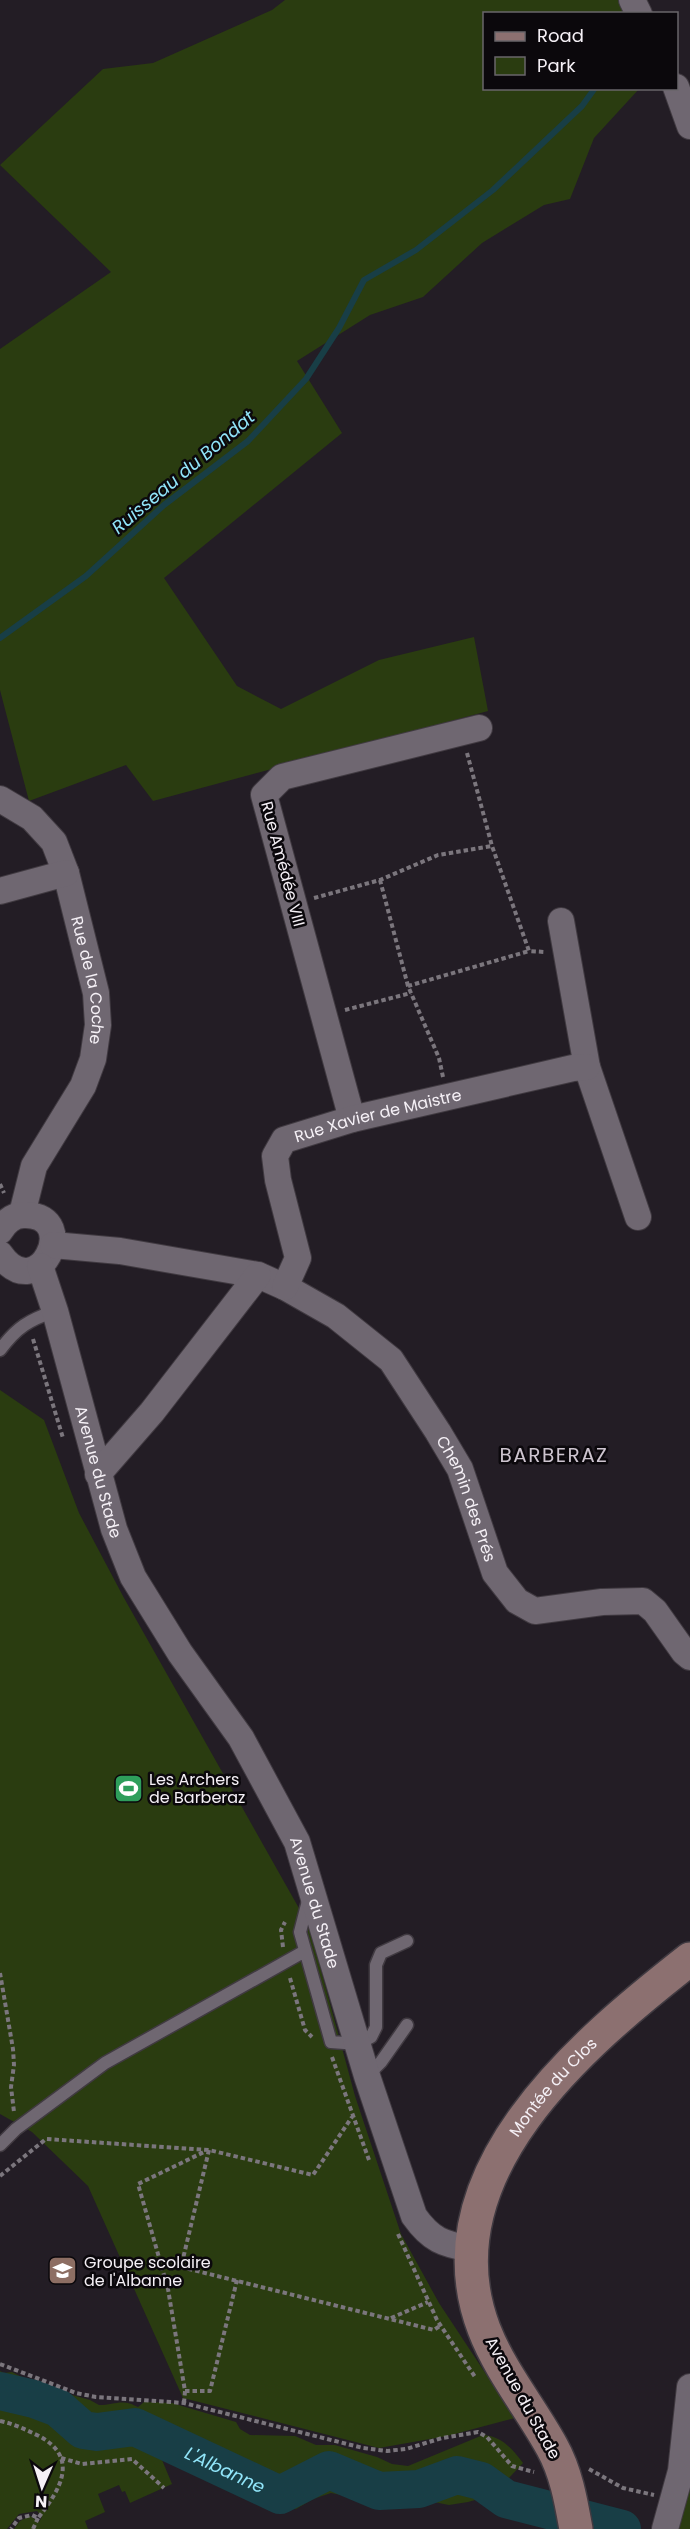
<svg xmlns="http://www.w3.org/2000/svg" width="690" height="2529" font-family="Poppins,sans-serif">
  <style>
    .green { fill: #2a3c10 }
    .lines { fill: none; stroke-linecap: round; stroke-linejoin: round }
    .stream { stroke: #183e46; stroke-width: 6 }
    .river { stroke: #183e46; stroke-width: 38 }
    .lane-casing { stroke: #403a41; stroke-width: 15 }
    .street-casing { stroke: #403a41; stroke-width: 28 }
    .secondary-casing { stroke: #403a41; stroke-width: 36 }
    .path { stroke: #7b767d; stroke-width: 4; stroke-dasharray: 4.5 3; stroke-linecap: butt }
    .lane { stroke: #6f6771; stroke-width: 12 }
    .street { stroke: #6f6771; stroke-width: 26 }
    .secondary { stroke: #8c7070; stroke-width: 33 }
    .labels { text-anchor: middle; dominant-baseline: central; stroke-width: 5; stroke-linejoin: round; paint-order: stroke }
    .street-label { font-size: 16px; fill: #f5f0f6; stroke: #0b080c }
    .poi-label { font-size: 16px; fill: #f5f0f6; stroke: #0b080c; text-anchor: start }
    .water-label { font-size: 18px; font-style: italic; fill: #91e5f9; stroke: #0b080c }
    .quarter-label { font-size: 20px; letter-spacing: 1.5px; fill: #cdc4cf; stroke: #0b080c }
  </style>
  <rect width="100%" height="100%" fill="#231d25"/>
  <path class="green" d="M285,0H648L647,13L484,14V88L639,89L594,138L570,199L544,205L482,243L423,297L370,315L297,361L342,433L164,578L237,686L281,709L379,660L474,637L488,711L153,801L126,765L29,801L0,690V349L111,272L0,165L103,69L153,63L272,10Z
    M0,1390L44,1420L79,1513L124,1598L309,1926L355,2096L401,2234L439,2303L515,2418L447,2436L379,2448L183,2398L88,2186L32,2132L0,2114Z
    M0,2371L4,2373L12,2372L37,2385L90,2400L99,2405C115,2405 122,2398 138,2407L144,2402L172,2403L236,2422L240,2429L250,2435L295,2436L316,2445H335L377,2457L392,2464L408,2466L483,2435C502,2436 512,2449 523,2463L493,2495L468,2502L449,2505L424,2500L408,2505H392L331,2493L313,2499L296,2509L265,2500L258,2490C246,2490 235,2490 224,2485C204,2477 208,2462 184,2460L179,2465L160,2455L172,2484L130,2503L125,2491L122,2492L119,2485L98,2494L105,2512L85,2521L88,2529H14L20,2521L30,2516L39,2522L42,2517L37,2511L19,2514L7,2529H0Z
    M690,2485V2529H672Z"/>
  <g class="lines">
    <path class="stream" d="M0,638L86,576L164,505L248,441L306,379L339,328L364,280L416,250L493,190L582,106L595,88"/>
    <path class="river" id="s1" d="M0,2391L34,2399L58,2408L83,2430L97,2432L135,2427L280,2495L329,2470L379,2491L419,2489L457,2475L481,2481L506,2499L622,2529"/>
    <defs>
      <path id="lane" d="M0,1350C17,1327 29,1320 55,1311
        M309,1897L300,1932L331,2042L358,2044L371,2037L376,2027V1965L381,1953L407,1941
        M367,2076L381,2062L407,2025
        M0,2145L16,2129L105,2063L305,1951"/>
      <g id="street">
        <path d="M632,0L639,14"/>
        <path d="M676,87L690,126"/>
        <path id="s2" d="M0,799L32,818L54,842L66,873L96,993L98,1025L93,1059L83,1086L34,1166L22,1214"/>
        <path d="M0,891L66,873"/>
        <path d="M561,921L587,1067L638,1217"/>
        <path d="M352,1119L264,795L282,777L479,728"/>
        <path d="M0,1231C6,1221 14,1214 26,1215C82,1216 38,1308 0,1254"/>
        <path id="s3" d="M53,1245L120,1251L258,1275L285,1287L336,1316L391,1360L438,1432L460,1469L495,1573L517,1601L535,1611L602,1602L643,1601L655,1611L684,1652L690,1657"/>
        <path id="s4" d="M40,1266L55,1311L114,1529L133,1577L180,1653L241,1738L297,1842L367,2076L414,2216C431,2240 443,2244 471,2249"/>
        <path id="s5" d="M285,1287L298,1258L278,1180L275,1156L284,1140L352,1119L573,1068L587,1067"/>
        <path d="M98,1474L152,1412L258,1275"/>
        <path d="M665,2529L681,2471L690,2387"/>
      </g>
      <g id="secondary">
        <path id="s6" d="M576,2529C571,2501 566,2472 552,2447C530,2407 500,2371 484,2329C425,2174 583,2043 690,1959"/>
      </g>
    </defs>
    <use href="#lane" class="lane-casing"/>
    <use href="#street" class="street-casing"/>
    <use href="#secondary" class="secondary-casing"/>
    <path class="path" d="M467,753L492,846L529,951L545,952
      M380,880L408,986
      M314,898L380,880L438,855L492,846
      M345,1010L411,993
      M443,1077L439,1058L408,986L529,951
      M0,1184L4,1193
      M33,1339L63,1438
      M283,1947L281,1930L285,1922
      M0,1973L13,2049L14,2065L11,2087L14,2112
      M290,1978L305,2030L312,2037
      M332,2057L369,2160
      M209,2150L181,2267L434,2330L441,2325
      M0,2176L46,2139L209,2150L313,2175L352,2117
      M398,2234L437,2320L475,2377
      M391,2318L428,2302
      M0,2364L76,2393L96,2397L184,2403L363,2448L387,2451L406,2449L442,2438L478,2432L487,2437L512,2466L534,2472
      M185,2391H210L237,2280
      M184,2403L185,2391L168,2289L138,2184L208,2150
      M0,2421C15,2424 26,2430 39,2436C80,2458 60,2490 38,2518L32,2515L19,2518L11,2529
      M61,2458L82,2464L132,2459L164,2488
      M589,2469L623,2488L654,2495
      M33,2529L38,2518"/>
    <use href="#lane" class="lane"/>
    <use href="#street" class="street"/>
    <use href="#secondary" class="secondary"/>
  </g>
  <defs>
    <symbol id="stadium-square" viewBox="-11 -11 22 22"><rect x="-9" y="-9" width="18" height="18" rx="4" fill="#2e9e5b" stroke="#0b080c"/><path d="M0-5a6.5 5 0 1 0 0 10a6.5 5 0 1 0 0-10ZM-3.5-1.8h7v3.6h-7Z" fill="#fff"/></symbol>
    <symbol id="school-square" viewBox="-11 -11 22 22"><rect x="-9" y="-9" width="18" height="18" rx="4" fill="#8d6e63" stroke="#0b080c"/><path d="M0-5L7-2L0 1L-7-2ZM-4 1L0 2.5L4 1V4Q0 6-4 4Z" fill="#fff"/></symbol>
  </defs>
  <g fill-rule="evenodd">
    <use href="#stadium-square" x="112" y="1772" width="33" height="33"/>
    <use href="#school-square" x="46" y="2254" width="33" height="33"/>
  </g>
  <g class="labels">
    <g class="street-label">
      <text transform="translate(283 864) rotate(75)">Rue Amédée VIII</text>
      <text stroke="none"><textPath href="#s2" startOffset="213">Rue de la Coche</textPath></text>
      <text stroke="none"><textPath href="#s5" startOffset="252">Rue Xavier de Maistre</textPath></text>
      <text stroke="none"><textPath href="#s4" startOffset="214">Avenue du Stade</textPath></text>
      <text stroke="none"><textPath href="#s3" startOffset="525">Chemin des Prés</textPath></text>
      <text stroke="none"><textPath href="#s4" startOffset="700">Avenue du Stade</textPath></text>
      <text stroke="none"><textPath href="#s6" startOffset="489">Montée du Clos</textPath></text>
      <text transform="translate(523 2398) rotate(61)">Avenue du Stade</text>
    </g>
    <g class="poi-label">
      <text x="149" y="1779">Les Archers<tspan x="149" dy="18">de Barberaz</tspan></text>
      <text x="84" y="2262">Groupe scolaire<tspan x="84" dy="18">de l'Albanne</tspan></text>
    </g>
    <g class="water-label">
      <text transform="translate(183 472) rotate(-40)">Ruisseau du Bondat</text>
      <text stroke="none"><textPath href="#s1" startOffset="246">L'Albanne</textPath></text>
    </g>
    <g class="quarter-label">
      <text x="554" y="1455">BARBERAZ</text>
    </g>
  </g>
  <rect x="483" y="12" width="195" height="78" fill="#0b080c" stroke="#69656a" stroke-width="1.5"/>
  <rect x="495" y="32" width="30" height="9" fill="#8c7070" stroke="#69656a" stroke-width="1.5"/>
  <text x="537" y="42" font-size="18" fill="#f5f0f6">Road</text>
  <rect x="495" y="57" width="30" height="18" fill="#2a3c10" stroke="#69656a" stroke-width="1.5"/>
  <text x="537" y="72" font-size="18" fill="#f5f0f6">Park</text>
  <g transform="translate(42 2487) rotate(183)" stroke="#0b080c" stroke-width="4.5" paint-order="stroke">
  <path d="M0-4.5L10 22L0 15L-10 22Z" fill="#f5f0f6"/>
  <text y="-9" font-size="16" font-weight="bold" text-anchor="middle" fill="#f5f0f6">N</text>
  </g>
</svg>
